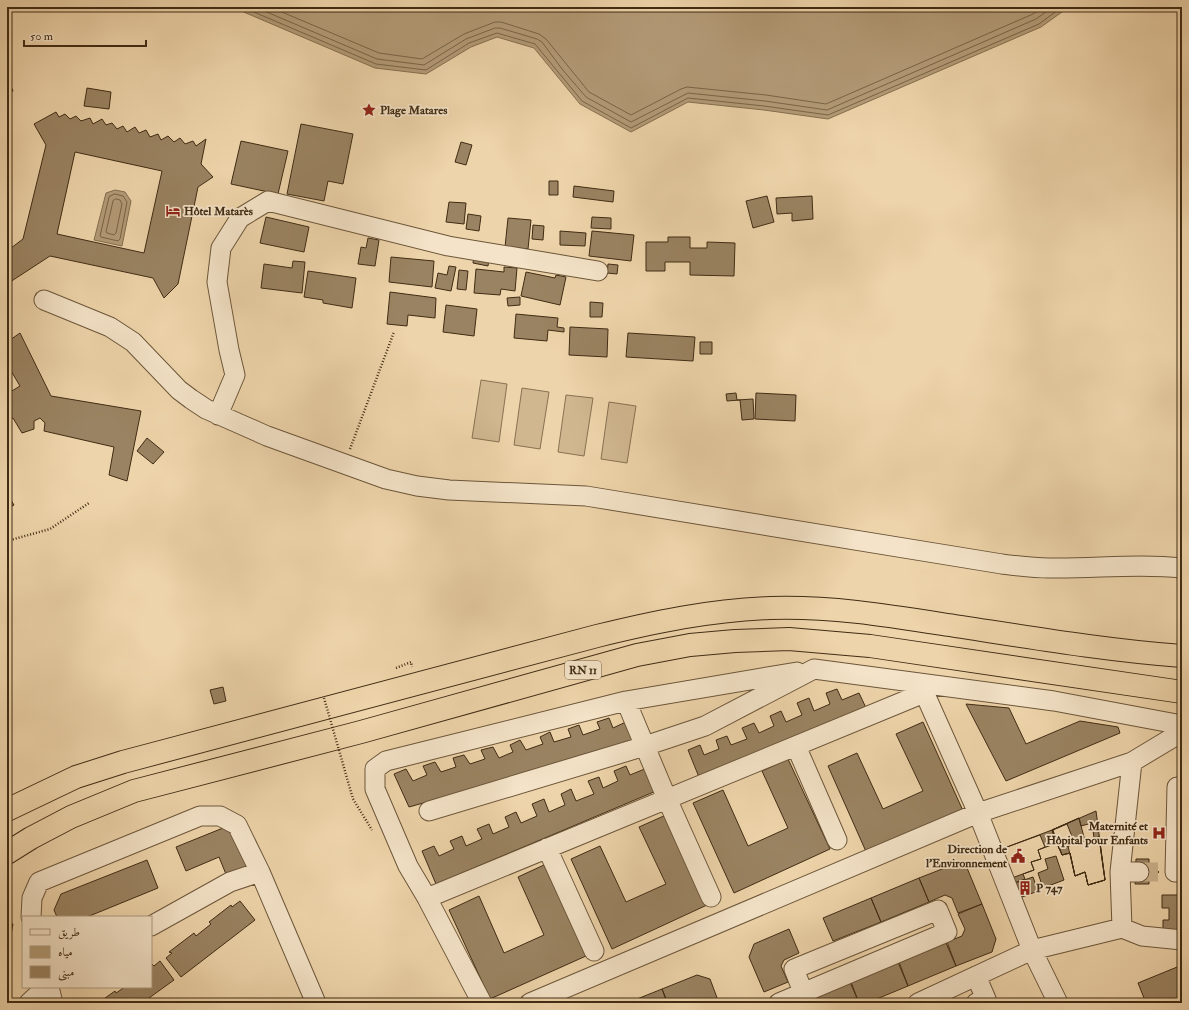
<svg xmlns="http://www.w3.org/2000/svg" width="1189" height="1010" font-family="'IM FELL Double Pica',Amiri,serif">
  <style>
    .pitch { fill: #d0b790; stroke: #887252 }
    .water { fill: #b39b77; stroke: #856f4f }
    .lines { fill: none; stroke-linecap: round; stroke-linejoin: round }
    .shore { stroke: #7a6446; stroke-width: 1 }
    .building { fill: #9a8362; stroke: #402c14; fill-rule: evenodd }
    .minor-tunnel { stroke: #cbb28c; stroke-width: 19; stroke-dasharray: 19 10; stroke-linecap: butt }
    .minor-casing { stroke: #6c563a; stroke-width: 21 }
    .highway-casing { stroke: #402c14; stroke-width: 24 }
    .path { stroke: #402c14; stroke-width: 2.5; stroke-dasharray: 1 2; stroke-linecap: butt }
    .minor { stroke: #f4e3c8; stroke-width: 19 }
    .highway { stroke: #eed4aa; stroke-width: 22 }
    .path-bridge { stroke: #402c14; stroke-width: 2.5; stroke-dasharray: 1 2; stroke-linecap: butt }
    .labels { text-anchor: middle; dominant-baseline: central; stroke-width: 3.5; stroke-linejoin: round; paint-order: stroke }
    .shield { fill: #f4e3c8; stroke: #76634a; stroke-width: 1 }
    .shield-label { font-size: 11px; font-weight: bold; fill: #402c14 }
    .poi-label { font-size: 12px; font-weight: bold; fill: #402c14; stroke: #f4e3c8; text-anchor: start }
  </style>
  <rect width="100%" height="100%" fill="#eed4aa"/>
  <filter id="stains"><feTurbulence type="fractalNoise" baseFrequency=".005" numOctaves="4"/><feColorMatrix values="0 0 0 0 .2 0 0 0 0 .09 0 0 0 0 .02 0 0 0 .5 -.17"/></filter>
  <radialGradient id="worn" r=".72"><stop offset=".6" stop-color="#630" stop-opacity="0"/><stop offset="1" stop-color="#630" stop-opacity=".3"/></radialGradient>
  <path class="pitch" d="M481,380L507,384L499,442L472,438Z
    M522,388L549,392L540,449L514,445Z
    M566,395L593,398L584,456L558,452Z
    M609,402L636,406L627,463L601,459Z"/>
  <path class="water" d="M232,7H1069L1041,27L828,119L764,110L688,102L631,132L580,104L534,48L497,37L471,47L426,74L375,68Z
    M115,190L125,192L131,201L122,246L94,240L106,193Z"/>
  <g class="lines">
    <path class="shore" d="M242,7L376,64L426,70L469,43L497,33L535,44L582,101L631,128L688,98L764,106L828,115L1039,24L1062,7
      M255,7L377,59L424,65L466,39L495,28H500L537,39L542,42L562,69L586,97L631,122L688,93L765,101L827,110L1036,19L1053,7
      M270,7L379,53L422,59L464,34L495,22H501L539,34L546,39L589,92L631,115L681,89L687,87L766,95L826,104L1033,14L1043,7
      M115,194L123,196L127,202L120,239L118,241L101,237L100,236L109,197Z
      M116,199L120,200L122,204L116,233L114,235L107,233L106,232L113,201Z"/>
  </g>
  <path class="building" d="M9,82L13,91L7,94V83Z
    M87,88L111,92L109,109L84,106Z
    M56,112L59,117L65,114L70,119L76,116L81,121L90,118L93,124L102,119L106,125L112,123L117,129L123,126L127,132L135,127L139,133L146,130L150,137L158,134L161,140L168,136L174,142L180,138L185,144L193,141L196,146L206,139L201,164L213,177L198,187L178,284L164,298L153,278L50,256L7,284V241L11,248L23,239L46,145L34,124ZM75,152L162,171L144,253L57,234Z
    M301,124L353,134L343,184L328,181L324,201L287,194Z
    M241,141L288,151L278,194L231,184Z
    M461,142L472,145L466,165L455,162Z
    M549,181H558V195H549Z
    M574,186L614,191L613,202L573,197Z
    M767,196L774,222L753,228L746,201Z
    M812,196L813,219L792,221V213L777,214L776,198Z
    M449,202L466,203L464,224L446,222Z
    M468,214L481,216L479,231L466,229Z
    M266,217L309,227L304,252L260,243Z
    M592,217L611,218V229L591,228Z
    M508,218L531,220L528,249L505,247Z
    M533,225L544,226L543,240L532,239Z
    M560,231L586,233L585,246L560,245Z
    M592,231L634,235L631,261L589,256Z
    M668,237H690V248H707V242L735,243L734,276L690,275V262H665V271H646V242H668Z
    M368,238L379,240L375,266L358,264L361,247L366,248Z
    M474,256L489,258L488,266L473,263Z
    M391,257L434,261L432,287L389,282Z
    M293,261L305,262L302,293L261,288L264,264L292,268Z
    M608,264L618,265L617,274L607,273Z
    M449,266L456,267L451,291L435,288L438,273L447,275Z
    M504,267L517,268L515,291L501,289L500,295L474,293L476,269L504,272Z
    M459,270L468,271L466,290L457,289Z
    M308,271L356,278L352,308L323,303V300L304,297Z
    M526,272L555,278L556,275L566,277L560,305L521,296Z
    M390,292L436,298L435,318L408,315L407,326L387,324Z
    M520,297V305L508,306L507,298Z
    M590,302L603,303L602,317H590Z
    M446,305L477,309L474,336L443,332Z
    M516,314L558,318L557,327L564,328V332L548,330L547,341L514,338Z
    M570,327L608,329L607,357L569,355Z
    M20,333L51,396L141,411L127,481L109,475L114,447L44,431L45,423L40,418L34,421V429L22,433L13,418L7,421V394L20,386L7,364V342Z
    M628,333L695,337L693,361L626,357Z
    M700,342H712V354H700Z
    M736,393L737,400L753,399L754,419L742,420L740,400L727,401L726,394Z
    M756,393L796,395L795,421L755,419Z
    M147,438L164,452L153,464L137,451Z
    M7,494L14,505L7,509Z
    M223,687L226,701L214,704L210,690Z
    M837,689L842,700L859,693L868,712L701,782L688,750L700,745L704,755L719,749L716,740L727,736L731,745L747,739L742,728L754,723L759,733L774,726L770,716L781,711L786,722L802,715L797,703L809,698L814,711L830,704L826,693Z
    M966,704L1009,708L1026,744L1080,721L1118,727L1120,733L1006,781Z
    M609,718L613,728L628,721L638,743L409,807L394,774L406,769L413,781L427,775L423,766L435,762L441,772L456,767L453,758L464,755L470,764L485,759L481,750L493,747L499,758L513,752L510,745L520,740L526,750L543,744L540,737L550,732L554,742L571,737L568,729L579,725L583,735L600,729L597,722Z
    M923,722L964,813L868,856L828,766L857,753L883,809L923,791L896,734Z
    M788,759L830,849L734,893L693,803L723,790L748,846L788,828L762,771Z
    M626,766L630,775L647,768L656,791L436,884L422,851L434,846L439,856L454,849L450,841L462,836L466,846L482,839L477,829L489,824L493,834L509,827L505,817L516,812L521,823L537,816L532,804L544,799L549,812L565,805L561,794L571,789L576,801L594,794L588,781L599,777L603,788L618,781L614,771Z
    M1096,811L1105,880L1088,885L1085,872L1075,876L1070,853L1062,855L1052,830Z
    M666,815L707,905L612,949L571,859L600,846L626,902L666,884L639,827Z
    M1079,818L1085,841L1099,837L1105,880L1088,885L1085,872L1075,876L1070,853L1062,855L1052,830Z
    M1079,818L1081,826L1092,823L1094,838L1099,837L1105,880L1088,885L1085,872L1075,876L1070,853L1062,855L1052,830Z
    M1067,824L1075,844L1059,849L1053,830Z
    M223,828L237,834L254,874L230,884L219,857L186,871L176,847Z
    M1052,830L1057,843L1038,850L1041,859L1031,862L1034,870L1023,874L1025,879L1011,884L1002,859L1007,847Z
    M1040,835L1045,847L1038,850L1041,859L1031,862L1034,870L1009,879L1002,859L1007,847Z
    M1099,837L1105,880L1088,885L1085,872L1075,876L1068,846Z
    M1056,856L1064,880L1043,888L1038,873L1048,869L1045,859Z
    M1136,859H1149V867H1155V869L1159,872L1154,876H1149V884H1135Z
    M147,860L158,888L87,917H57L54,910L61,894Z
    M955,864L967,868L982,904L958,913L952,898L945,895L929,902L919,878Z
    M544,865L586,956L490,999L449,910L479,896L504,953L544,935L518,877Z
    M1033,877L1038,891L1017,899L1012,884Z
    M919,878L929,902L881,922L871,898Z
    M1162,895H1182V937H1163V920H1169V908H1162Z
    M871,898L881,922L833,941L823,918Z
    M240,901L255,920L181,977L166,958L172,953L169,952L194,933L196,936L211,924L209,922L231,905L232,907Z
    M982,904L996,939L992,952L956,966L947,942L962,936L965,929L958,914Z
    M7,923L13,924L7,956Z
    M789,929L799,953L784,960L781,966L788,982L764,992L749,957L754,944Z
    M946,943L956,966L908,986L899,962Z
    M160,961L174,980L142,1003H98L115,991L116,993L125,987H151V965L152,964L154,966Z
    M898,962L908,986L867,1003H859L851,982Z
    M1182,965V1003H1146L1138,983Z
    M697,975L710,979L719,1003H668L662,989Z
    M850,982L859,1003H803Z
    M662,989L667,1003H627Z"/>
  <g class="lines">
    <path class="minor-tunnel" d="M1139,872H1159"/>
    <defs>
      <path id="minor" d="M44,300L110,327L133,342L179,390L191,399L206,409L267,436L386,479L417,486L449,490L586,496L1002,564C1018,566 1033,568 1049,568C1093,569 1138,563 1182,568
        M218,415L235,375L229,350L217,282L221,248L240,218L268,201L448,246L598,271
        M626,701L667,799L711,897
        M796,746L837,840
        M1182,787H1177L1175,872H1182
        M429,811L645,746L705,726L814,669L1054,701L1182,725
        M547,848L594,951
        M1120,872H1139
        M427,898L924,693
        M31,917L32,898L39,882L200,816H220L237,825L260,872L316,1003
        M151,926L230,882L260,872
        M1122,928L1142,936L1182,940
        M976,976L986,999L976,1003
        M49,987L53,1003
        M29,1003L46,987
        M482,1003L427,898L408,866L375,789V769L386,761L626,701L797,672
        M530,1003L978,813L920,683
        M779,1003L947,932L938,910L794,969L803,992
        M918,1003L1032,950L1122,928L1120,872L1132,762
        M1058,1003L1032,950L978,813L1132,762L1182,732"/>
      <path id="highway" d="M7,810L76,777L123,762L597,636C654,622 711,610 770,608C828,606 885,615 942,624C1022,636 1102,650 1182,656
        M7,853L31,838L71,817L134,791L361,732L637,655L690,645L735,641L789,639L870,646L1182,692"/>
    </defs>
    <use href="#minor" class="minor-casing"/>
    <use href="#highway" class="highway-casing"/>
    <path class="path" d="M350,449L394,332
      M7,541L50,529L89,503
      M396,668L411,662L412,667
      M353,799L372,830"/>
    <use href="#minor" class="minor"/>
    <use href="#highway" class="highway"/>
    <path class="path-bridge" d="M324,698L353,799"/>
  </g>
  <defs>
    <symbol id="sight-bare" viewBox="-9 -9 18 18"><path d="M0-6L1.8-2.2L6-1.7L2.9 1.2L3.7 5.4L0 3.3L-3.7 5.4L-2.9 1.2L-6-1.7L-1.8-2.2Z" fill="#8f2418" stroke="#f4e3c8" stroke-width="2.5" paint-order="stroke"/></symbol>
    <symbol id="hotel-bare" viewBox="-9 -9 18 18"><path d="M-6-4.5h1.5V1H6V5H4.5V3h-9V5H-6ZM-4 0a1.8 1.8 0 1 1 3.6 0ZM.5 0V-2.5h3Q6-2.5 6 0Z" fill="#8f2418" stroke="#f4e3c8" stroke-width="2.5" paint-order="stroke"/></symbol>
    <symbol id="hospital-bare" viewBox="-9 -9 18 18"><path d="M-5-5h3v3.5h4V-5h3V5h-3V1.5h-4V5h-3Z" fill="#8f2418" stroke="#f4e3c8" stroke-width="2.5" paint-order="stroke"/></symbol>
    <symbol id="civic-bare" viewBox="-9 -9 18 18"><path d="M-.6-6.5H3V-4.5H.6V-3L4-1V1h2V6H-6V1h2V-1L-.6-3ZM-1.2 2.5V6h2.4V2.5Z" fill="#8f2418" stroke="#f4e3c8" stroke-width="2.5" paint-order="stroke"/></symbol>
    <symbol id="building-bare" viewBox="-9 -9 18 18"><path d="M-4-6H4V6H1V3H-1V6H-4ZM-2.5-4.3h1.7v1.8h-1.7ZM.8-4.3h1.7v1.8H.8ZM-2.5-1h1.7V.8h-1.7ZM.8-1h1.7V.8H.8Z" fill="#8f2418" stroke="#f4e3c8" stroke-width="2.5" paint-order="stroke"/></symbol>
  </defs>
  <g fill-rule="evenodd">
    <use href="#sight-bare" x="359" y="100" width="20" height="20"/>
    <use href="#hotel-bare" x="163" y="201" width="20" height="20"/>
    <use href="#hospital-bare" x="1149" y="823" width="20" height="20"/>
    <use href="#civic-bare" x="1008" y="846" width="20" height="20"/>
    <use href="#building-bare" x="1015" y="878" width="20" height="20"/>
  </g>
  <g class="labels">
    <rect class="shield" x="565" y="661" width="36" height="18" rx="3"/>
    <g class="shield-label">
      <text x="583" y="670">RN 11</text>
    </g>
    <g class="poi-label">
      <text x="380" y="110">Plage Matares</text>
      <text x="184" y="211">Hôtel Matarès</text>
      <text x="1148" y="826" text-anchor="end">Maternité et<tspan x="1148" dy="14">Hôpital pour Enfants</tspan></text>
      <text x="1007" y="849" text-anchor="end">Direction de<tspan x="1007" dy="14">l'Environnement</tspan></text>
      <text x="1036" y="888">P 747</text>
    </g>
  </g>
  <rect width="1189" height="1010" fill="none" stroke="#eed4aa" stroke-width="24"/>
  <rect x="8" y="8" width="1173" height="994" fill="none" stroke="#402c14" stroke-width="2"/>
  <rect x="12" y="12" width="1165" height="986" fill="none" stroke="#402c14"/>
  <rect x="22" y="916" width="130" height="72" fill="#f4e3c8" stroke="#ac9a80"/>
  <rect x="30" y="929" width="20" height="6" fill="#f4e3c8" stroke="#ac9a80"/>
  <text x="58" y="936" font-size="12" fill="#402c14">طريق</text>
  <rect x="30" y="946" width="20" height="12" fill="#b39b77" stroke="#ac9a80"/>
  <text x="58" y="956" font-size="12" fill="#402c14">مياه</text>
  <rect x="30" y="966" width="20" height="12" fill="#9a8362" stroke="#ac9a80"/>
  <text x="58" y="976" font-size="12" fill="#402c14">مبنى</text>
  <path d="M24 40v6h122v-6" fill="none" stroke="#402c14" stroke-width="2"/>
  <text x="30" y="40" font-size="12" fill="#402c14" stroke="#f4e3c8" stroke-width="3" paint-order="stroke">50 m</text>
  <rect width="100%" height="100%" filter="url(#stains)"/>
  <rect width="100%" height="100%" fill="url(#worn)"/>
</svg>
